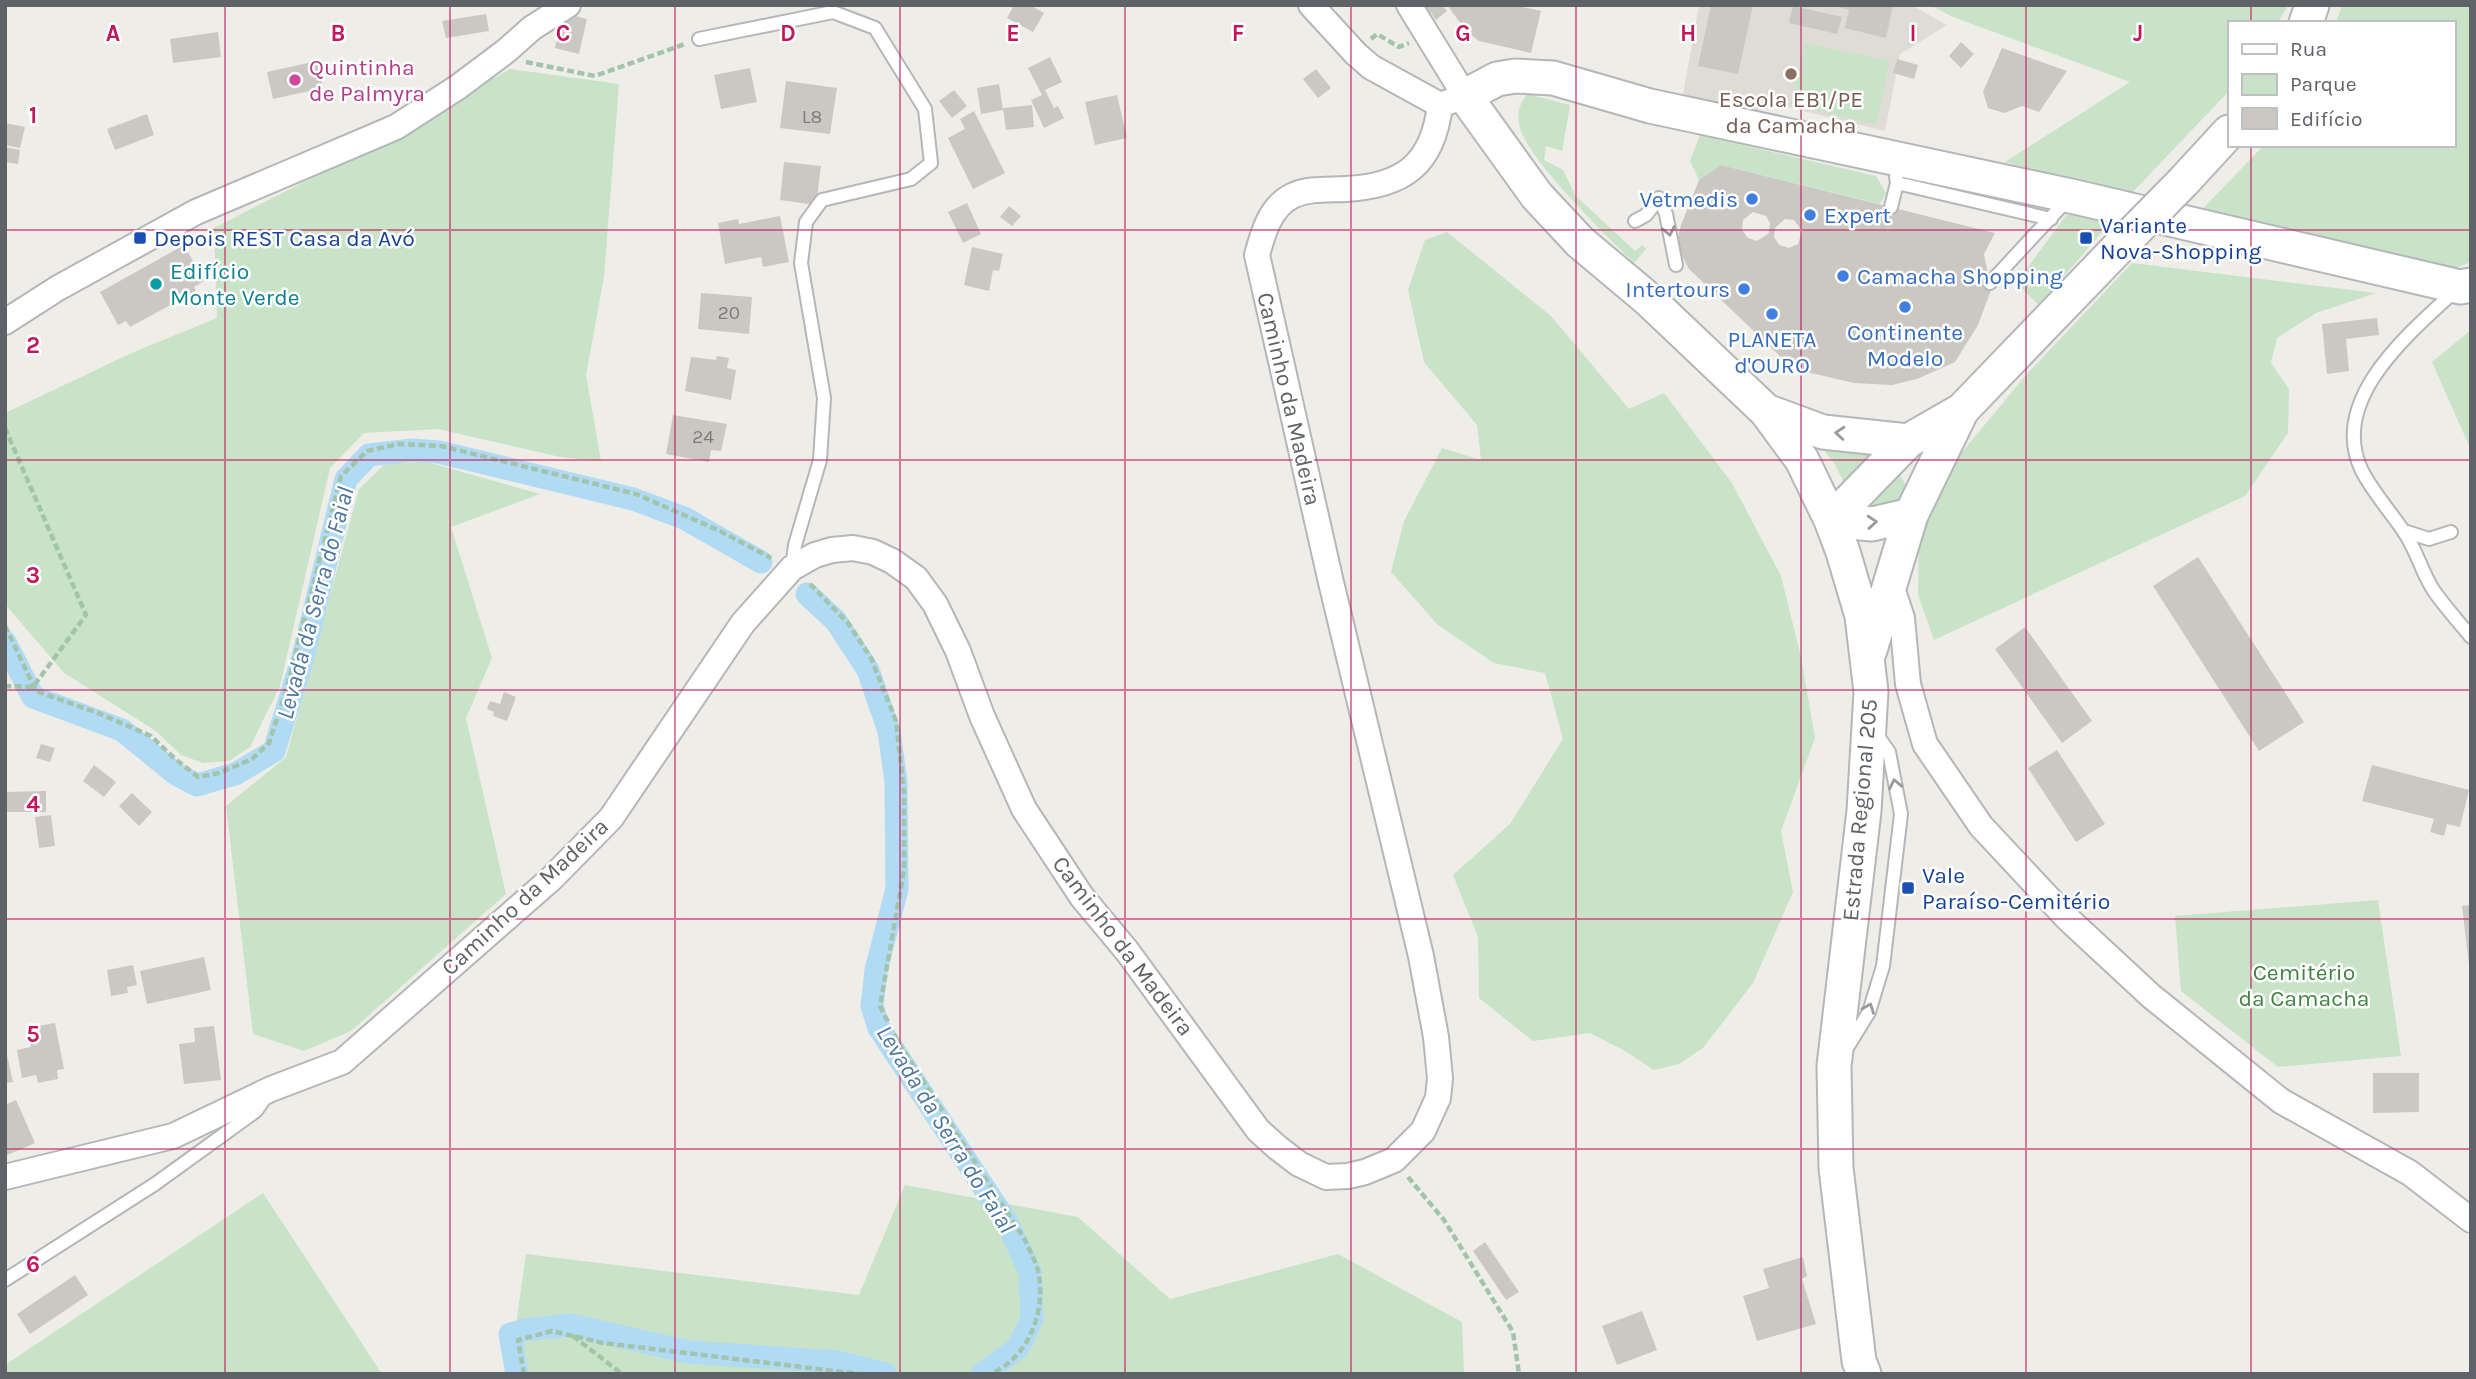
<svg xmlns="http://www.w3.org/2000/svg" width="2476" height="1379" font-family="Karla,sans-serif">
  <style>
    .education { fill: #dfdcd6 }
    .green { fill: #c8e3c7 }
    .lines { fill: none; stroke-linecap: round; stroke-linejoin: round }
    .canal { stroke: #b1daf5; stroke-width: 23 }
    .building { fill: #cbc8c4; fill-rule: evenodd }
    .service-casing { stroke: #b4b7ba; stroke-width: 16 }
    .minor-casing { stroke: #b4b7ba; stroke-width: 28 }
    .secondary-casing { stroke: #b4b6ba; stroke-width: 37 }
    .path { stroke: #a1c4aa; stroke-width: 4.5; stroke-dasharray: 7 3.5; stroke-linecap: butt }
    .service { stroke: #fff; stroke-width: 12 }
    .minor { stroke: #fff; stroke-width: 24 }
    .secondary { stroke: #fff; stroke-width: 33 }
    .secondary-bridge-casing { stroke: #b4b6ba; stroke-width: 37; stroke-linecap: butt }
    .secondary-bridge { stroke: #fff; stroke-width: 33 }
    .oneway { stroke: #97999c }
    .grid { fill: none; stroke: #c2185b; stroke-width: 2; stroke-opacity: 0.55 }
    .education-dot { fill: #8d6e63; stroke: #fff; stroke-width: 2.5 }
    .hotel-dot { fill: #d1479c; stroke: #fff; stroke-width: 2.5 }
    .shop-dot { fill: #3f7fe0; stroke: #fff; stroke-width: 2.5 }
    .transit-dot { fill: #1a4fb4; stroke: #fff; stroke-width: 2.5 }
    .culture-dot { fill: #0f9aa8; stroke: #fff; stroke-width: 2.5 }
    .labels { text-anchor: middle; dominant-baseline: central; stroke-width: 5; stroke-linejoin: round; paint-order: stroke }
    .number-label { font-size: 19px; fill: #7a7c7e }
    .hotel-label { font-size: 23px; fill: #b23c85; stroke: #fff; text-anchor: start }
    .education-label { font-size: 23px; fill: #785e54; stroke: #fff }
    .shop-label { font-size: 23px; fill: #366cbe; stroke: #fff; text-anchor: end }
    .transit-label { font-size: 23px; fill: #164399; stroke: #fff; text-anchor: start }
    .culture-label { font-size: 23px; fill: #0d838f; stroke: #fff; text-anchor: start }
    .street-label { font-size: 23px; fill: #5f6266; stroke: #fff }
    .park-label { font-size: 23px; fill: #418342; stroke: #fff }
    .water-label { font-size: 24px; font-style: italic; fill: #4c769d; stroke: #fff }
    .grid-label { font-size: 23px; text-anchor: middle; font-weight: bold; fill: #c2185b; stroke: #fff; stroke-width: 5; stroke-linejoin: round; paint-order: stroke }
  </style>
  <rect width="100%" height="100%" fill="#efede8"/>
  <path class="education" d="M1699,5H1911L1947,25L1900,54L1885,131L1783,106L1747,113L1683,94Z"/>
  <path class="green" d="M1930,5H2288L2278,23H2229V91L2129,196L2005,162L2130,82L1953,17Z
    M2342,5H2471V262L2456,268L2193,219L2264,145H2453V23H2336Z
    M1805,43L1890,61L1876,124L1791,105Z
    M510,69L619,84L604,277L586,375L601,461L560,457L438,429L364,433L330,468L280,686L250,747L229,761L203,763L181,755L156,731L64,673L5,604V413L134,352L217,318L214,228L362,152Z
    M1527,94L1570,105L1562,151L1546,146L1544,160L1563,170L1576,196L1635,251L1642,245L1646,249L1634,263C1607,236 1525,158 1519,124C1517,111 1520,104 1527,94Z
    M1700,135L1876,176L1886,193L1880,204L1721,165L1699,180L1690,161Z
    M2073,206L2116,216L2039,305L2016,283Z
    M1447,232L1551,316L1629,409L1664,393L1732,483L1781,576L1801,657L1815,738L1781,831L1793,892L1753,983L1703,1048L1679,1064L1654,1070L1625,1051L1590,1033L1533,1041L1479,998L1478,937L1453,875L1510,824L1563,739L1545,673L1494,663L1438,625L1391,572L1404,521L1442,448L1481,460L1477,425L1424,362L1408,290L1425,240Z
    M2132,263L2376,293L2316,313L2277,338L2271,363L2289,389L2288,433L2245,496L1934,640L1918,595L1919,529L1938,481L2027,374Z
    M2471,330V450L2432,362Z
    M1818,443L1879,449L1859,466L1846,486L1834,463Z
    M427,462L540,494L451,527L492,658L466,718L506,894L351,1031L304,1051L253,1034L226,806L286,757L359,489L386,463Z
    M1893,474L1900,475L1907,487L1901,500L1861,513Z
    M2378,900L2401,1056L2278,1067L2181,991L2175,916Z
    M905,1185L1078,1217L1170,1299L1338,1254L1462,1322L1464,1374H509L526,1254L859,1295Z
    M263,1193L382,1374H5V1365Z"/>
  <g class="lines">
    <path class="canal" d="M807,594L836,621L868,670L889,731L896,782L897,889L876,970L872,1006L879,1028L1008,1224L1030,1272L1032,1319L1018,1348L982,1374
      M5,642L33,697L122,730L176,774L197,785L235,774L274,751L303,657L346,479L369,455L412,450L439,452L633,499L684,518L761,562
      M517,1374L510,1334L525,1330L571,1325L688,1352L837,1362L885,1374"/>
  </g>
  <path class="building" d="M1014,5H1030L1044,13L1033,32L1007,18Z
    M1425,5H1442L1447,11L1436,20Z
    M1447,5H1514L1541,11L1531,53L1479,41L1467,32Z
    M1711,5H1753L1738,74L1698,66Z
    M1833,5H1893L1886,38L1845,28L1849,10Z
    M1793,6L1842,17L1837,34L1789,23Z
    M486,14L489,31L446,38L442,21Z
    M572,15L587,19L579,54L555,48L560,25Z
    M218,32L221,57L173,63L170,39Z
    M1961,42L1974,54L1961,68L1949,56Z
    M2002,48L2067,71L2039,112L2022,106L2004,113L1988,108L1983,92Z
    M1050,57L1062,82L1045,90L1054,108L1058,106L1064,118L1044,128L1031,100L1042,95L1028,68Z
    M1897,59L1918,65L1914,79L1893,73Z
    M317,61L323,88L273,99L267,72Z
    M750,68L757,102L721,109L714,75Z
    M1316,69L1331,88L1318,98L1303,79Z
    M786,81L837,88L830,134L780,128Z
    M999,84L1003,110L981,114L977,88Z
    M954,90L967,106L952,118L939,101Z
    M1117,95L1127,138L1095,145L1085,102Z
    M1032,105L1034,127L1006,130L1003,108Z
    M974,111L1005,173L973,189L948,138L965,129L960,119Z
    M147,114L154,135L115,150L107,129Z
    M5,123L25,127L20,148L5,145Z
    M5,147L20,150L18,164L5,162Z
    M784,162L821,166L816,205L780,200Z
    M1721,165L1995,233L1984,254L1991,290L1978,325L1955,362L1917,379L1892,385L1854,383L1811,373L1788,364L1689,269L1676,245L1681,225L1699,180ZM1753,212L1766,216L1770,223L1769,233L1757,241L1748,238L1742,230L1743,220ZM1785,219L1794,220L1802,231L1798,244L1789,248L1779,245L1774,237L1775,228Z
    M967,203L981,234L963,243L948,212Z
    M1009,206L1021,216L1012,226L1000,217Z
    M780,216L789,262L763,267L761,257L725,264L718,223L738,219L739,224Z
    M184,245L204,281L194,287L196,291L130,327L126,321L118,325L100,292Z
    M972,247L1003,254L999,271L993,270L989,291L964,285Z
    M701,293L752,297L749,334L698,329Z
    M2377,318L2379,335L2346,339L2349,371L2327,374L2322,324Z
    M717,356L729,358L727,368L736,370L731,400L685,391L691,357L716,360Z
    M673,415L727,424L721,451L711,450L709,462L666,454Z
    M2198,557L2304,722L2259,751L2153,586Z
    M2025,627L2092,721L2062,743L1995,649Z
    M504,692L516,697L507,721L493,716L494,712L487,709L490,701L500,704Z
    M41,744L55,748L50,762L36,758Z
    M2057,750L2105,824L2076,842L2028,768Z
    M94,765L116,782L104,797L83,781Z
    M2372,765L2469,790L2460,827L2447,824L2444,836L2430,832L2434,819L2362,801Z
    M46,791V812H5V792Z
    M132,793L152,812L139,826L119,806Z
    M51,815L55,846L39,848L35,817Z
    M2471,905V965H2469L2462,906Z
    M204,957L211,990L147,1004L140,971Z
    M133,965L137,985L127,987L128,993L111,996L107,970Z
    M55,1023L64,1069L57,1070L58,1079L38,1083L36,1075L22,1078L17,1050L31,1047L27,1028Z
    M214,1026L221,1080L184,1084L179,1044L195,1042L194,1028Z
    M5,1046L13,1082L5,1083Z
    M2373,1073H2419V1112L2373,1113Z
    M16,1100L35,1143L5,1156V1105Z
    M1485,1242L1519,1292L1506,1300L1473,1251Z
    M1803,1257L1807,1276L1802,1279L1816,1324L1757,1341L1743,1296L1769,1288L1763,1269Z
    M75,1275L88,1295L30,1334L17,1314Z
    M1642,1311L1657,1350L1617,1365L1602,1326Z"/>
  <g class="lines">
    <defs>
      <path id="service" d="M699,39L833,12L875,28L925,109L931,163L911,179L822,200L806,222L801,263L824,398L820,460L795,545L792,568
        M1897,183L2051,219
        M1891,207L1897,183L1896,177
        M1635,221L1646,215L1659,198L1666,214L1676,265
        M1990,283L2068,199
        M2457,289C2411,332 2327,399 2362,471C2373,492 2389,510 2402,529C2416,547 2421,572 2434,591C2445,607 2459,622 2471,637
        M2404,531L2429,539L2451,532
        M1845,1051L1869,1012L1883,966L1901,814L1889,752L1875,732
        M5,1280L155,1184L256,1111L265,1098"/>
      <path id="minor" d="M1311,5L1356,54L1371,67L1440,105L1465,96L1409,5
        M5,322L58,288L196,212L396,127L458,87L506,51L532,28L568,5
        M1890,582L1902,618L1908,684L1925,744L1981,826L2068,919L2151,996L2281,1101L2410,1173L2471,1220
        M5,1177L173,1136L271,1089L342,1062L551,879L611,818L743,623L792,568L815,555L832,550L853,548L873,552L892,561L916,578L935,604L958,651L982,716L1024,809L1082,897L1127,951L1258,1130L1278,1148L1299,1164L1326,1177L1348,1176L1365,1172L1394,1160L1423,1131L1438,1098L1440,1078L1436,1037L1421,956L1330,578L1257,255C1263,233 1270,207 1292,196C1308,188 1329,190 1346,189C1404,186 1433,164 1440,105"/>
      <path id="secondary" d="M2306,23L2312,5
        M2183,182L2229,132
        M1766,411L1823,432L1908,441
        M1831,520L1908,441L1962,410L2119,247
        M1831,520L1872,524L1911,515
        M1870,650L1911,515L1962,410
        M1864,1374L1859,1361L1836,1168L1834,1066L1864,811L1871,692L1862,616L1843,552L1831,520L1802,460L1766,411L1648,299L1580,242L1537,196L1465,96L1497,79L1515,76L1553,78L1650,106L2071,196L2460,287L2471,285"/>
    </defs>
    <use href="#service" class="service-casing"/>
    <use href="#minor" class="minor-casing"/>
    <use href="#secondary" class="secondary-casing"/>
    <path class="path" d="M1371,39L1377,34L1399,47L1409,43
      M526,62L595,76L685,44
      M5,428L86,615L33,687L5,686
      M810,584L848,623L871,658L896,721L904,792V870L880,1006L897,1040L1025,1240C1029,1250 1036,1261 1038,1271C1047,1310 1029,1358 990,1374
      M5,626L36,691L98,713L151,736L174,758L198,777L219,773L252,759L269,743L286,691L341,476L367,451L398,444L441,446L636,494L718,530L771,558
      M1408,1177L1444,1220L1513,1332L1519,1374
      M573,1336L622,1374
      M524,1374L518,1340L552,1331L603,1343L860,1374"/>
    <use href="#service" class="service"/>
    <use href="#minor" class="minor"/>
    <use href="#secondary" class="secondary"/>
    <defs>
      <path id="secondary-bridge" d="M2119,247L2183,182"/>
    </defs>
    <use href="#secondary-bridge" class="secondary-bridge-casing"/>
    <use href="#secondary-bridge" class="secondary-bridge"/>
  </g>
  <defs><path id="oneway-chevron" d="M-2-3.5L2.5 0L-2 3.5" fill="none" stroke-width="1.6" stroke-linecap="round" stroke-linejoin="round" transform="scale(1.75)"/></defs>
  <g class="oneway">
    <use href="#oneway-chevron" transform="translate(1669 231) rotate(79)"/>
    <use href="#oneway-chevron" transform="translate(1840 433) rotate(-175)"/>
    <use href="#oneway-chevron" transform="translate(1872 522) rotate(-4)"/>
    <use href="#oneway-chevron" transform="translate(1895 784) rotate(-102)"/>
    <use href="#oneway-chevron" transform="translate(1869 1008) rotate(-69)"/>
  </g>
  <path class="grid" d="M225,5V1374M450,5V1374M675,5V1374M900,5V1374M1125,5V1374M1351,5V1374M1576,5V1374M1801,5V1374M2026,5V1374M2251,5V23M2251,145V1374M5,230H2471M5,460H2471M5,690H2471M5,919H2471M5,1149H2471"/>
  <circle class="education-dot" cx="1791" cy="74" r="7"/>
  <circle class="hotel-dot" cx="295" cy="80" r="7"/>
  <g class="shop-dot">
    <circle cx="1752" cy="199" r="7"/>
    <circle cx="1810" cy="215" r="7"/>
    <circle cx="1843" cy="276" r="7"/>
    <circle cx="1744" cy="289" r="7"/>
    <circle cx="1905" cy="307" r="7"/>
    <circle cx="1772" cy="314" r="7"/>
  </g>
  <g class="transit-dot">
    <rect x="133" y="231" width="14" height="14" rx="3.5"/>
    <rect x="2079" y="231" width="14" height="14" rx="3.5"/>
    <rect x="1901" y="881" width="14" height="14" rx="3.5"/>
  </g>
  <circle class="culture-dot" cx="156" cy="284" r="7"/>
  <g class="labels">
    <g class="number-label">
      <text x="812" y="117">L8</text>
      <text x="729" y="313">20</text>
      <text x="703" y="437">24</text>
    </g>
    <g class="hotel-label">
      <text x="309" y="67">Quintinha<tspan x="309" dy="26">de Palmyra</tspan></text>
    </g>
    <g class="education-label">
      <text x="1791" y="99">Escola EB1/PE<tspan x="1791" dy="26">da Camacha</tspan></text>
    </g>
    <g class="shop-label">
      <text x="1738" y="199">Vetmedis</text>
      <text x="1824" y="215" text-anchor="start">Expert</text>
      <text x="1857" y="276" text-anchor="start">Camacha Shopping</text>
      <text x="1730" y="289">Intertours</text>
      <text x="1905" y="332" text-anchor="middle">Continente<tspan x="1905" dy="26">Modelo</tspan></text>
      <text x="1772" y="339" text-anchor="middle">PLANETA<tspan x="1772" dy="26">d'OURO</tspan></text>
    </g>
    <g class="transit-label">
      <text x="2100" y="225">Variante<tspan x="2100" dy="26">Nova-Shopping</tspan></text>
      <text x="154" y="238">Depois REST Casa da Avó</text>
      <text x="1922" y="875">Vale<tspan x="1922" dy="26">Paraíso-Cemitério</tspan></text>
    </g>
    <g class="culture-label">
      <text x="170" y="271">Edifício<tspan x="170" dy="26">Monte Verde</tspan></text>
    </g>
    <g class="street-label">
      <text transform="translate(1289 399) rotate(77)">Caminho da Madeira</text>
      <text transform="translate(1860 810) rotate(-85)">Estrada Regional 205</text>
      <text transform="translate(525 897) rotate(-43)">Caminho da Madeira</text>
      <text transform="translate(1123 946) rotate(53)">Caminho da Madeira</text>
    </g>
    <g class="park-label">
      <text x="2304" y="972">Cemitério<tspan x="2304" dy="26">da Camacha</tspan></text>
    </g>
    <g class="water-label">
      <text transform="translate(315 603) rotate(-75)">Levada da Serra do Faial</text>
      <text transform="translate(946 1129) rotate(58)">Levada da Serra do Faial</text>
    </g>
  </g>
  <g class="grid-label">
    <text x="113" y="41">A</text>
    <text x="338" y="41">B</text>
    <text x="563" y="41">C</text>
    <text x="788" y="41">D</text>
    <text x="1013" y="41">E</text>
    <text x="1238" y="41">F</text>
    <text x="1463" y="41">G</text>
    <text x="1688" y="41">H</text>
    <text x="1913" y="41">I</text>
    <text x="2138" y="41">J</text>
    <text x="33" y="123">1</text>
    <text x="33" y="353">2</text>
    <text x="33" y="583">3</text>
    <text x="33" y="812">4</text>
    <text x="33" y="1042">5</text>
    <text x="33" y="1272">6</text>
  </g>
  <rect width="2476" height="1379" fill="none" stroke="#5f6266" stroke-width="14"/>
  <rect x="2228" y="21" width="228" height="126" fill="#ffffff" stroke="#bfc0c2" stroke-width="2"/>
  <rect x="2242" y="44" width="35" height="10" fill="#ffffff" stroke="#bfc0c2" stroke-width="2"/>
  <text x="2290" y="56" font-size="21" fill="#5f6266">Rua</text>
  <rect x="2242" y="74" width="35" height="21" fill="#c8e3c7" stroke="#bfc0c2" stroke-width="2"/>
  <text x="2290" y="91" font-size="21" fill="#5f6266">Parque</text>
  <rect x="2242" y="108" width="35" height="21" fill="#cbc8c4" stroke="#bfc0c2" stroke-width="2"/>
  <text x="2290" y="126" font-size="21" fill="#5f6266">Edifício</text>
</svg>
